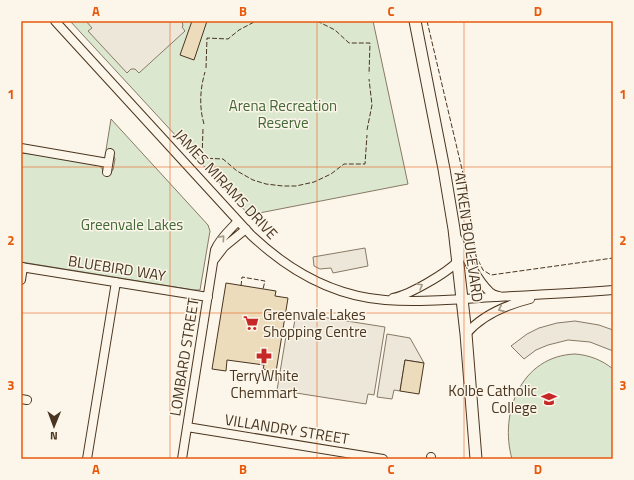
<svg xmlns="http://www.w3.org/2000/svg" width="634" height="480" font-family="'Titillium Web',sans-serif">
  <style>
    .green { fill: #dce7d0; stroke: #887966 }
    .parking { fill: #ede7d9; stroke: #887966 }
    .building { fill: #ecdcbc; stroke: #4a3520 }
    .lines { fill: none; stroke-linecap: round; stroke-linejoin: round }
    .minor-casing { stroke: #4a3520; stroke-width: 10 }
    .major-casing { stroke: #4a3520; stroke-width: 13 }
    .minor { stroke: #fbf6e9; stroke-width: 8 }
    .major { stroke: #fbf6e9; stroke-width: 11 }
    .fence { stroke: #4a3520; stroke-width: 1; stroke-dasharray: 5 2; stroke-linecap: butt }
    .oneway { stroke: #a29684 }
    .grid { fill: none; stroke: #e8590c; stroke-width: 1; stroke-opacity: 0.55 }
    .labels { text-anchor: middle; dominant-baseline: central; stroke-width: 3; stroke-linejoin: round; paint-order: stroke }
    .park-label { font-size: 15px; fill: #436837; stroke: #fbf6e9 }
    .street-label { font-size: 15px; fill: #4a3520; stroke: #fbf6e9 }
    .poi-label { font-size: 15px; fill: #4a3520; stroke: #fbf6e9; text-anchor: start }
    .neatline { fill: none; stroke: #e8590c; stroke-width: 1.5 }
    .grid-label { font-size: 13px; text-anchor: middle; font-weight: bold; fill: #e8590c }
  </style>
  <rect width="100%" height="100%" fill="#fbf6e9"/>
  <path class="green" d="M70,21H373L408,184L249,215Z
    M111,119L208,225L210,231L200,290H194L21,262V153L43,155L97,164L101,167L104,172L110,173L113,170L115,159L113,154L107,153L106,150Z
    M575,354C589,355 602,360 613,369V459H512C499,413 521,356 575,354Z"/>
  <path class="parking" d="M86,21H182L183,26L182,27L185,31L139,73L135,69H131L127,73L88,31L92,28Z
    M365,248L368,266L333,273L331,268L320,269L314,266L313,257Z
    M296,313L385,327L374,395L368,394L366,404L277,390L286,336L292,337Z
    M575,321L599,325L613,330V351L590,342L568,340L548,345L536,350L524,359L511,346L527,334L539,328L557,323Z
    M387,334L410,338L424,363L405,360L400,391L394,390L392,399L377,397Z"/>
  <path class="building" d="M192,21H207L194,60L180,55Z
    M226,283L276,291L275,296L288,298L275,378L266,377L268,370L263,369L264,365L227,360L226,371L212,369Z
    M405,360L424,363L419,394L400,391Z"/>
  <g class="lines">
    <defs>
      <path id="minor" d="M55,21L251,235C288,270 333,296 385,300C421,303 459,299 495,297C534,295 574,293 613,290
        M21,148L108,163
        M107,172L110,153
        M458,239C463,253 479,283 490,292C493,295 495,295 499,296
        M214,260L224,247L246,229
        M21,267L208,297
        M21,280L23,267
        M393,298C409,295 447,273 458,261
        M466,334C482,315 506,305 530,299
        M21,399L27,400
        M187,427L383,459
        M87,459L116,282
        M182,459L215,250C220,238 230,230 238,221
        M431,459V457"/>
      <path id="major" d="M415,21L444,169L454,229L466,334L476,459"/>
    </defs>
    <use href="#minor" class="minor-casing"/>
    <use href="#major" class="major-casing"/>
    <use href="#minor" class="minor"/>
    <use href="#major" class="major"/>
    <path class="fence" d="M317,21L335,30L349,43H370L369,74
      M427,21L465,182L476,256L483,270L491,275L613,258
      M206,68L207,38L228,39L239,30L256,21
      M204,124C199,107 200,89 205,72
      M203,129L202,158L223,159L237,171L253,180L266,184L283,186H296L314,182L331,174L344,164H365L367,135
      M367,130L372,105L369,79
      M241,286L242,277L265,281L263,289"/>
  </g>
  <defs><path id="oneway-chevron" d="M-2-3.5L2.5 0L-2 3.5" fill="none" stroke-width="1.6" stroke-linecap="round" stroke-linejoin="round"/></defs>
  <g class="oneway">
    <use href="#oneway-chevron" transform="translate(222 238) rotate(-49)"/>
    <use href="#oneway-chevron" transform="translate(420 286) rotate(-30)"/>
    <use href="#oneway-chevron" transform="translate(501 309) rotate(156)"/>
  </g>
  <path class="grid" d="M170,21V459M317,21V459M464,21V459M21,167H613M21,313H613"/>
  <defs>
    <symbol id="supermarket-bare" viewBox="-9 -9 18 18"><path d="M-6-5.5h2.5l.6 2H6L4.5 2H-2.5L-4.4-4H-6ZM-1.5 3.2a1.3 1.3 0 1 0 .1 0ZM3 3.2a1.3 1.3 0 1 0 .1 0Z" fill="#c62828" stroke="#fbf6e9" stroke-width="2.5" paint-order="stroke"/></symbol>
    <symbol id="pharmacy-bare" viewBox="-9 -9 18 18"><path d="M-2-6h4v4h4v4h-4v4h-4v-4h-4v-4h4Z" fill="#c62828" stroke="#fbf6e9" stroke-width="2.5" paint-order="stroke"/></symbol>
    <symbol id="school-bare" viewBox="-9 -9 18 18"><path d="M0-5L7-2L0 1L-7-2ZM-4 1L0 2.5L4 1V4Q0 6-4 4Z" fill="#c62828" stroke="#fbf6e9" stroke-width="2.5" paint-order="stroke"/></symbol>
  </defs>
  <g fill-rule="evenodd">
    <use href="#supermarket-bare" x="240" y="312" width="22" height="22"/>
    <use href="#pharmacy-bare" x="253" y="345" width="22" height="22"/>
    <use href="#school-bare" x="538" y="388" width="22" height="22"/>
  </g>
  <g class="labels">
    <g class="park-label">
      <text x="283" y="105">Arena Recreation<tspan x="283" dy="17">Reserve</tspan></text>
      <text x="132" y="224">Greenvale Lakes</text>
    </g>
    <g class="street-label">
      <text transform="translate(226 184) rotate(47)">JAMES MIRAMS DRIVE</text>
      <text transform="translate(469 237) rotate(82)">AITKEN BOULEVARD</text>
      <text transform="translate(117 268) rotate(9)">BLUEBIRD WAY</text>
      <text transform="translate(184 357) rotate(-81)">LOMBARD STREET</text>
      <text transform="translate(287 429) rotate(9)">VILLANDRY STREET</text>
    </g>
    <g class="poi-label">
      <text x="263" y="314">Greenvale Lakes<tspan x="263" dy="17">Shopping Centre</tspan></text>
      <text x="264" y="375" text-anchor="middle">TerryWhite<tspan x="264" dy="17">Chemmart</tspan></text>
      <text x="537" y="390" text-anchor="end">Kolbe Catholic<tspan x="537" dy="17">College</tspan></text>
    </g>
  </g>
  <rect width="634" height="480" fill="none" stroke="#fbf6e9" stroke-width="44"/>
  <g transform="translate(54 426) rotate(181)" stroke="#fbf6e9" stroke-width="3" paint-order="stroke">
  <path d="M0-3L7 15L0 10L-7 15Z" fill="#4a3520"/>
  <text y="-6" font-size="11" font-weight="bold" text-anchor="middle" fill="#4a3520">N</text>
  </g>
  <rect x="22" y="22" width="590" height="436" class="neatline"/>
  <g class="grid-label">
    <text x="96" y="16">A</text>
    <text x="243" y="16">B</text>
    <text x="391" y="16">C</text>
    <text x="538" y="16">D</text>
    <text x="11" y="99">1</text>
    <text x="623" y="99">1</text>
    <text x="11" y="245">2</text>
    <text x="623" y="245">2</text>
    <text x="11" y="390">3</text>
    <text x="623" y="390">3</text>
    <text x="96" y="474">A</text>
    <text x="243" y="474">B</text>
    <text x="391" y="474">C</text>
    <text x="538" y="474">D</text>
  </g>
</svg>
